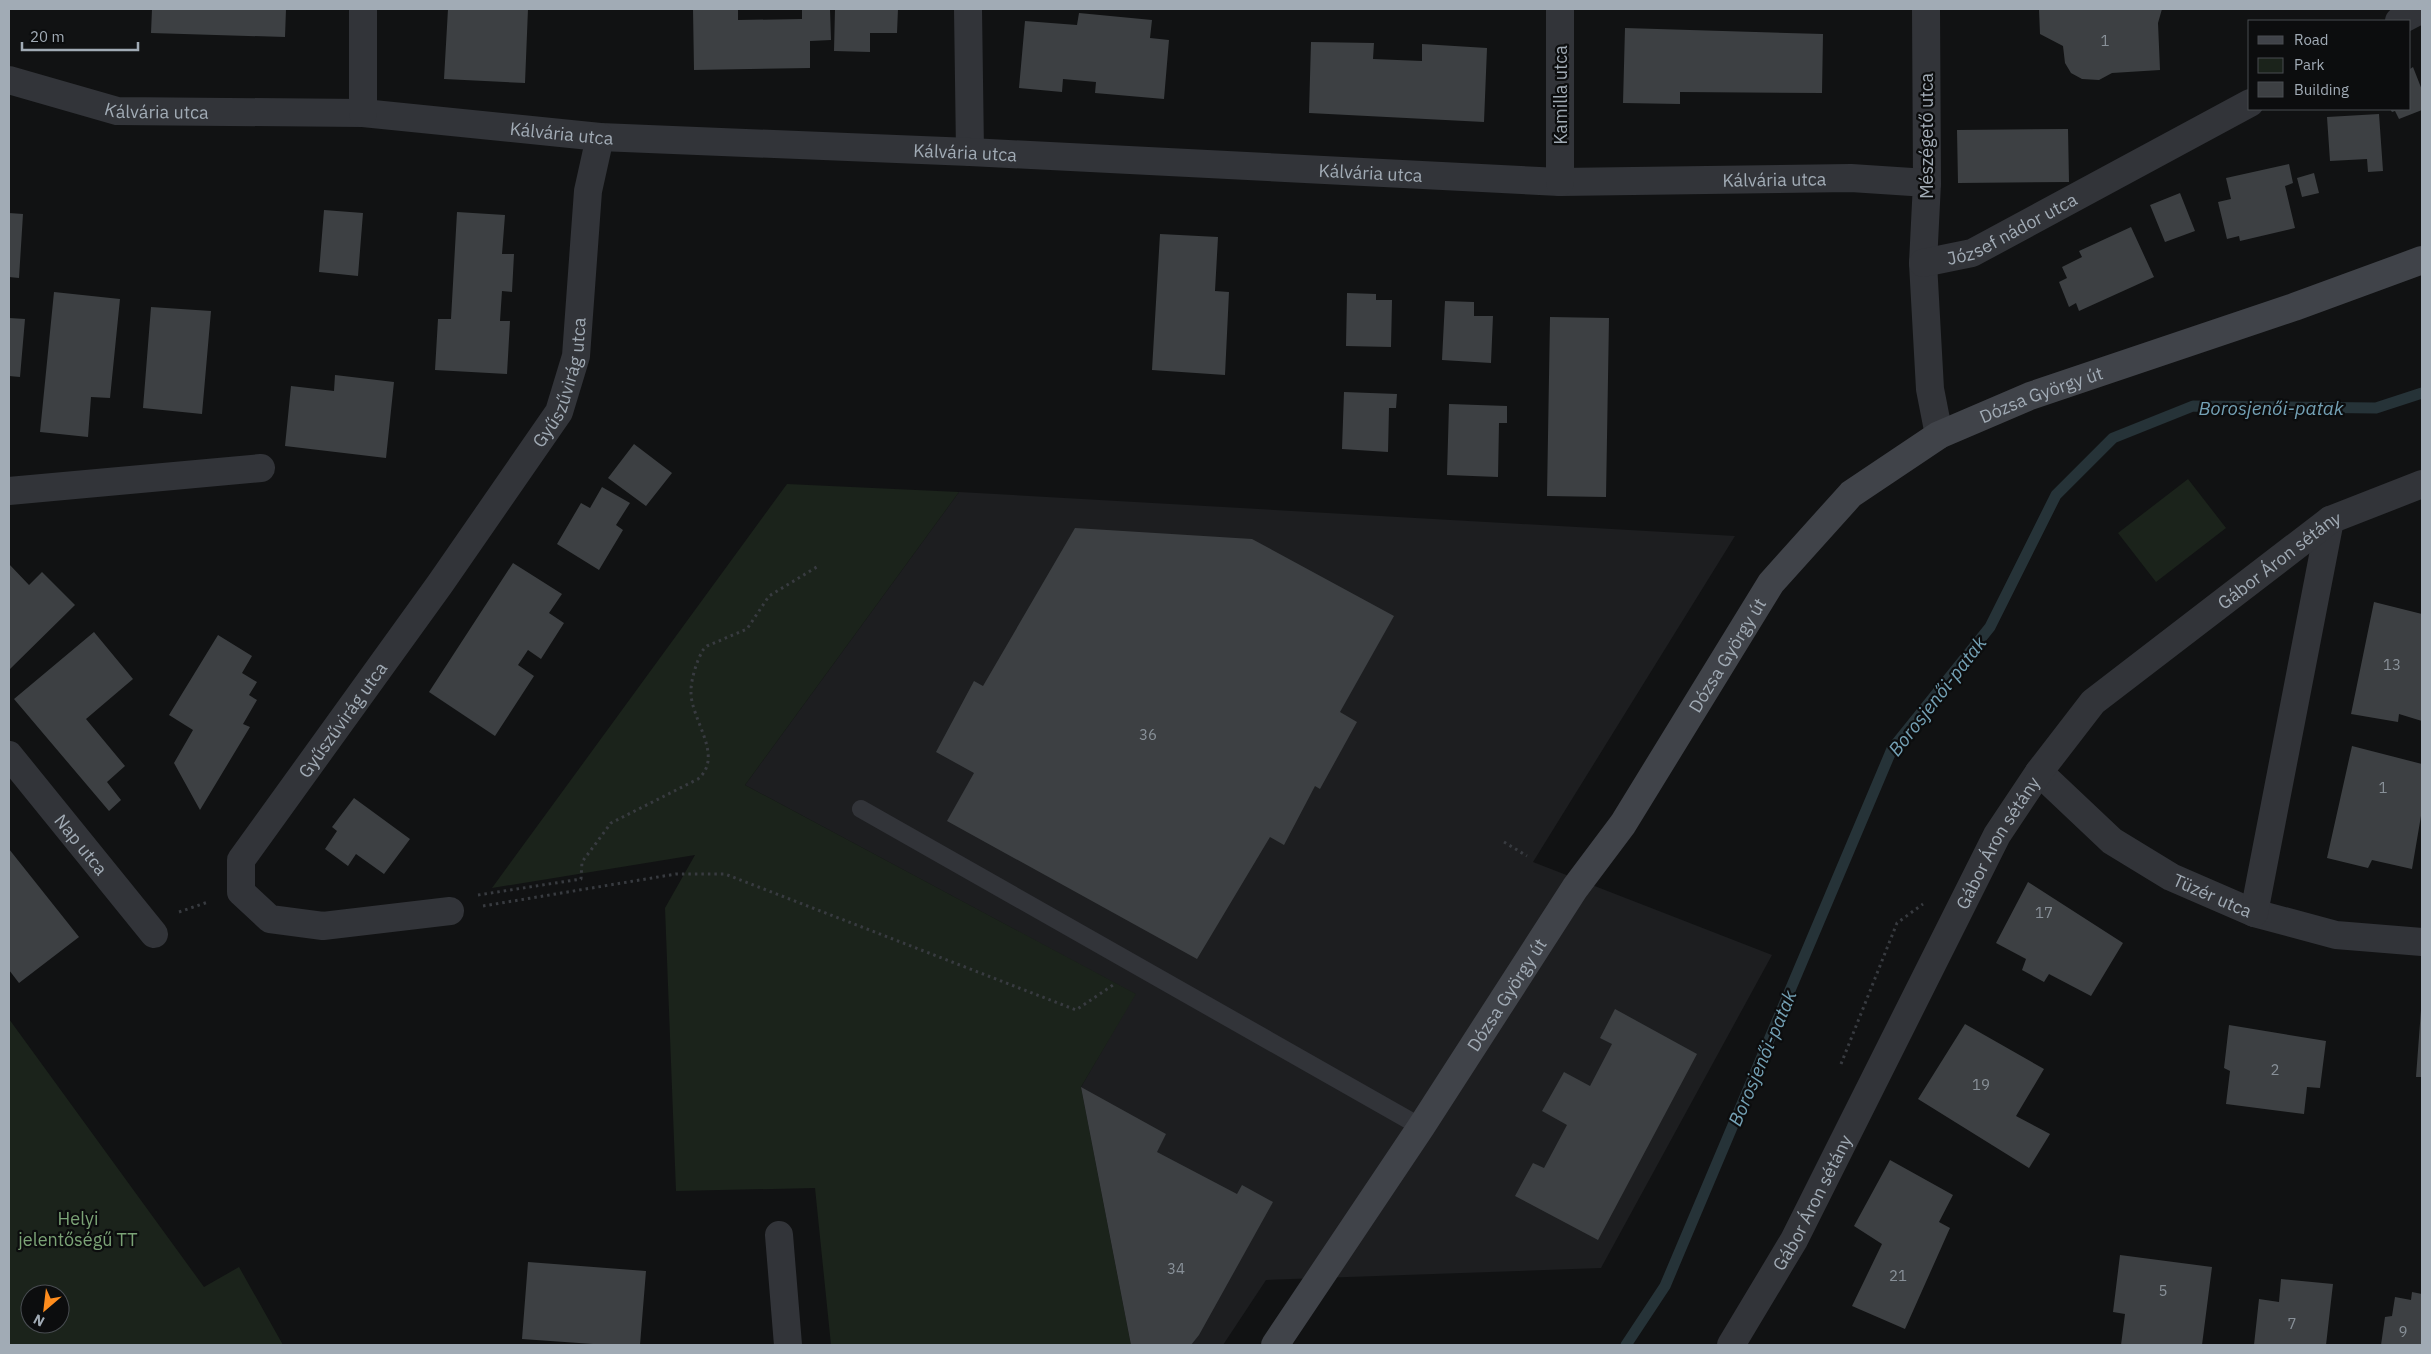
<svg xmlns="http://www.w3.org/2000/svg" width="2431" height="1354" font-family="'IBM Plex Sans',sans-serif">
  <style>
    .built { fill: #1d1e20 }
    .green { fill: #1b231b; fill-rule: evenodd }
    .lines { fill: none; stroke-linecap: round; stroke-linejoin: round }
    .stream { stroke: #263338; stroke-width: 11 }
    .building { fill: #3d4043 }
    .path { stroke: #383b40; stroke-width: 3; stroke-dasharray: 2.5 4; stroke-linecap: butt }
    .lane { stroke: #323439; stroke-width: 18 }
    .street { stroke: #323439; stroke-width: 28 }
    .secondary { stroke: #404349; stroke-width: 28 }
    .labels { text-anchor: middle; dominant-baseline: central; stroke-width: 4.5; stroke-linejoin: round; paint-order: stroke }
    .number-label { font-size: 15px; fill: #889098 }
    .street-label { font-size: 18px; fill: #a1abb5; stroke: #0c0d0e }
    .park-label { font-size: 18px; fill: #7ba376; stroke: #0c0d0e }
    .water-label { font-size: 19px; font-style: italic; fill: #74a1b5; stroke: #0c0d0e }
  </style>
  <rect width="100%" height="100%" fill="#111213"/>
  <path class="built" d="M959,492L1735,536L1533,862L1772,955L1601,1268L1266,1280L1223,1345H1131L1081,1087L1135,994L745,785Z"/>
  <path class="green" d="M2188,479L2226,528L2156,582L2118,533Z
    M787,484L959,492L745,785L1136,994L1081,1087L1131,1345H831L815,1188L676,1191L665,908L695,855L492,888Z
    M9,1019L204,1287L239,1267L283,1345H9ZM30,1294H60V1324H30Z"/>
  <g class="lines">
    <path class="stream" d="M1626,1345L1665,1286L1892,749L1990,627L2056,495L2113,438L2193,406L2376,408L2422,393"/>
  </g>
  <path class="building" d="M152,9H286L285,37L151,33Z
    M448,9H528L525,83L444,79Z
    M693,9H738V20L802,19V9H830L831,40L810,41V68L694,70Z
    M835,9H898L897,33H870V52L834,51Z
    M2039,9H2162L2158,23L2160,70L2112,73L2099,80L2082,79L2071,73L2065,63L2063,46L2040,34Z
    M1079,13L1152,20L1150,38L1169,40L1164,99L1095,93L1096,82L1063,79L1062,92L1019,88L1025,21L1077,25Z
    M1625,28L1823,34L1822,93L1680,92V104L1623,103Z
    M1311,42L1374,43L1373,59L1422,61V44L1487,48L1484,122L1309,113Z
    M2413,67L2422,90V110L2399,119L2395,111L2392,112L2390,109H2410V69Z
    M2379,114L2383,171L2368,172L2367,159L2330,161L2327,117Z
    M2068,129L2069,182L1958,183L1957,130Z
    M2289,164L2293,183L2285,186L2295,228L2240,241L2239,236L2227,239L2218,202L2231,199L2226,178Z
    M2314,173L2319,193L2302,197L2297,178Z
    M2180,193L2195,231L2165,242L2150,205Z
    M324,210L363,213L358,276L319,272Z
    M457,212L505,215L502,254H514L512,292L502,291L500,321H510L507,374L435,370L438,319H451Z
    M9,213L23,214L19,278L9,277Z
    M2131,227L2154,277L2079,311L2076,303L2069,307L2059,282L2067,278L2062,267L2082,257L2079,251Z
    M1160,234L1218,237L1215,291L1229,292L1225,375L1152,370Z
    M54,292L120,299L110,398L91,397L88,437L40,432Z
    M1347,293L1376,294V300H1392L1391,347L1346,346Z
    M1445,301L1474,302V316H1493L1491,363L1442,360Z
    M151,307L211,311L202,414L143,408Z
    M1550,317L1609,318L1606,497L1547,496Z
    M9,318L25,319L20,377L9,376Z
    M335,375L394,382L386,458L285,446L291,386L334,391Z
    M1344,392L1397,394L1396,408H1389L1388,452L1342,449Z
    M1449,404L1507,406V423H1499L1498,477L1447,475Z
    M634,444L672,473L646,506L608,478Z
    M602,487L630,503L616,525L623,530L599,570L557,544L581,503L590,508Z
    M1075,528L1252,539L1394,616L1340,712L1357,722L1320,789L1315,786L1284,845L1270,837L1197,959L947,821L974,773L936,752L974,681L983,686Z
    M513,563L562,594L549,613L564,623L541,659L528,650L518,665L534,676L495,736L429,692Z
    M9,564L29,585L42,572L75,605L9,670Z
    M2374,602L2422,614V721L2399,714L2398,722L2351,714Z
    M94,632L133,679L86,719L125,766L107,782L121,800L109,811L14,699Z
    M218,635L252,656L242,673L257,682L249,695L257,700L243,724L250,727L200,810L174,763L193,730L169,715Z
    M2352,746L2422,764V810L2412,869L2372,860L2368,868L2327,858Z
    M354,798L410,839L384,874L356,854L348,866L325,849L337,831L332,827Z
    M9,849L79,937L19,983L9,970Z
    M2028,882L2123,943L2091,996L2049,974L2044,982L2022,970L2026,959L1996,943Z
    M1615,1009L1697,1054L1598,1240L1515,1196L1533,1163L1544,1168L1567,1125L1542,1111L1564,1072L1590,1086L1612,1044L1600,1038Z
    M2421,1010H2422V1077H2416Z
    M1965,1024L2044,1069L2016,1116L2050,1134L2029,1168L1918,1099Z
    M2229,1025L2326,1041L2320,1088L2307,1087L2304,1114L2226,1104L2230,1071L2224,1068Z
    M1081,1087L1166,1134L1157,1152L1237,1194L1242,1185L1273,1202L1199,1335L1191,1345H1131Z
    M1890,1160L1953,1195L1939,1222L1950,1228L1905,1329L1852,1306L1882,1244L1854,1226Z
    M2120,1255L2212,1267L2202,1345H2121L2125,1314L2113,1312Z
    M528,1262L646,1271L640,1345H607L522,1339Z
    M2281,1279L2333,1284L2326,1345H2254L2259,1299L2279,1302Z
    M2412,1292L2422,1294V1345H2381L2385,1317L2392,1316L2395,1297L2411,1300Z"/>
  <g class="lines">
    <path class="path" d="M1504,842L1527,856
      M478,895L581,879L582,862L611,823L698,779C725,756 690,719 691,691C691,679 697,660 703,650L707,646L747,629L769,596L820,565
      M483,906L676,874H725L1076,1010L1113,985
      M179,912L208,902
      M1841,1064L1897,923L1923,904"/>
    <path class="lane" d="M861,809L1421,1127"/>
    <g class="street">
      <path d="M968,9L970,152"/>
      <path d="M1926,9L1927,183L1923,263L1930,389L1939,435"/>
      <path d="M2399,21L2422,9"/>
      <path id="s1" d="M9,80L117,111L363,113L600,137L970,152L1560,182L1851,178L1927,183"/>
      <path d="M363,113V9"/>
      <path d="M1560,182V9"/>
      <path id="s2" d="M1923,263L1972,253L2250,103"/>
      <path d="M9,491L261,468"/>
      <path id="s3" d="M9,755L154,934"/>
      <path id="s4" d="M2039,772L2112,841L2171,877L2254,913L2336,935L2422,942"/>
      <path id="s5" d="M450,911L323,926L270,919L241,892V860L440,584L559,412L576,356L588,191L600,137"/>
      <path d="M2254,913L2330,520"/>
      <path d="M779,1235L788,1345"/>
      <path id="s6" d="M1731,1345L1794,1240L1997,835L2039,772L2093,702L2330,520L2422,484"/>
    </g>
    <path class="secondary" id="s7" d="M1275,1345L1421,1127L1575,888L1623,824L1771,583L1851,494L1939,435L2030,396L2294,307L2422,260"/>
  </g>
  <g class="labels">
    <g class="number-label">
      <text x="2105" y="40">1</text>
      <text x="2392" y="664">13</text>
      <text x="1148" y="734">36</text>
      <text x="2383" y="787">1</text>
      <text x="2044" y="912">17</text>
      <text x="2275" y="1069">2</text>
      <text x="1981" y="1084">19</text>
      <text x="1176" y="1268">34</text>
      <text x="1898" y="1275">21</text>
      <text x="2163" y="1290">5</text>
      <text x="2292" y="1323">7</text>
      <text x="2403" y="1331">9</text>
    </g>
    <g class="street-label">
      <text transform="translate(1560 95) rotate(-90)">Kamilla utca</text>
      <text stroke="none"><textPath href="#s1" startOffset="152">Kálvária utca</textPath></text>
      <text stroke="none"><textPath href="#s1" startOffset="558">Kálvária utca</textPath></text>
      <text transform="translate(1926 136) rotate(-90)">Mészégető utca</text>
      <text stroke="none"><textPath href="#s1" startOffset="962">Kálvária utca</textPath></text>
      <text stroke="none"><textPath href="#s1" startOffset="1368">Kálvária utca</textPath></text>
      <text stroke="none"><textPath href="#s1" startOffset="1772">Kálvária utca</textPath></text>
      <text stroke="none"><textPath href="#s2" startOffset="96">József nádor utca</textPath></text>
      <text stroke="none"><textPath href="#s5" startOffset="831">Gyűszűvirág utca</textPath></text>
      <text stroke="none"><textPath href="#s7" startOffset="1245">Dózsa György út</textPath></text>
      <text stroke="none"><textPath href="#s6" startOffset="974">Gábor Áron sétány</textPath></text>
      <text stroke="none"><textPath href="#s7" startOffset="825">Dózsa György út</textPath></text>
      <text stroke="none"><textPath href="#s5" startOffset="426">Gyűszűvirág utca</textPath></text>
      <text stroke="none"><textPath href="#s6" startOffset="569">Gábor Áron sétány</textPath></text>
      <text stroke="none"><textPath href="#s3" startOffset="115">Nap utca</textPath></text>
      <text stroke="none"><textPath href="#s4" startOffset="215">Tüzér utca</textPath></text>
      <text stroke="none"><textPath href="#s7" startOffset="420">Dózsa György út</textPath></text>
      <text stroke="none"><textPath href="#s6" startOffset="164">Gábor Áron sétány</textPath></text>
    </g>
    <g class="park-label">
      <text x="78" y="1218">Helyi<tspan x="78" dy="21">jelentőségű TT</tspan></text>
    </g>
    <g class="water-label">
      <text x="2271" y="408">Borosjenői-patak</text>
      <text transform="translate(1937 696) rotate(-52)">Borosjenői-patak</text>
      <text transform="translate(1762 1058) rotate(-67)">Borosjenői-patak</text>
    </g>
  </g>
  <rect width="2431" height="1354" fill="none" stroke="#a1abb5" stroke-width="20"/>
  <rect x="2248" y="20" width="162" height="90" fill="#0c0d0e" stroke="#484c51"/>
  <rect x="2258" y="36" width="25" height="8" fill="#404349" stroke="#484c51"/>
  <text x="2294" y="45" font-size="15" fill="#a1abb5">Road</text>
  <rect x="2258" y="58" width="25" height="15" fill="#1b231b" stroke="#484c51"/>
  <text x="2294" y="70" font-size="15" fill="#a1abb5">Park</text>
  <rect x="2258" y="82" width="25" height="15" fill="#3d4043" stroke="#484c51"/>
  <text x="2294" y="95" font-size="15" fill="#a1abb5">Building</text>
  <g transform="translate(45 1309) rotate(208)"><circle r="24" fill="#0c0d0e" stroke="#484c51"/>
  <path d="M0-4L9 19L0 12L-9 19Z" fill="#ff8d1d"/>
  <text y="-8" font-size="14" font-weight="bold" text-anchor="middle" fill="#a1abb5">N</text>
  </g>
  <path d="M22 42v8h116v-8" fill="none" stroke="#a1abb5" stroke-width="2.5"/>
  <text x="30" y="42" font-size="15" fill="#a1abb5" stroke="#0c0d0e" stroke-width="4" paint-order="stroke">20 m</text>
</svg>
